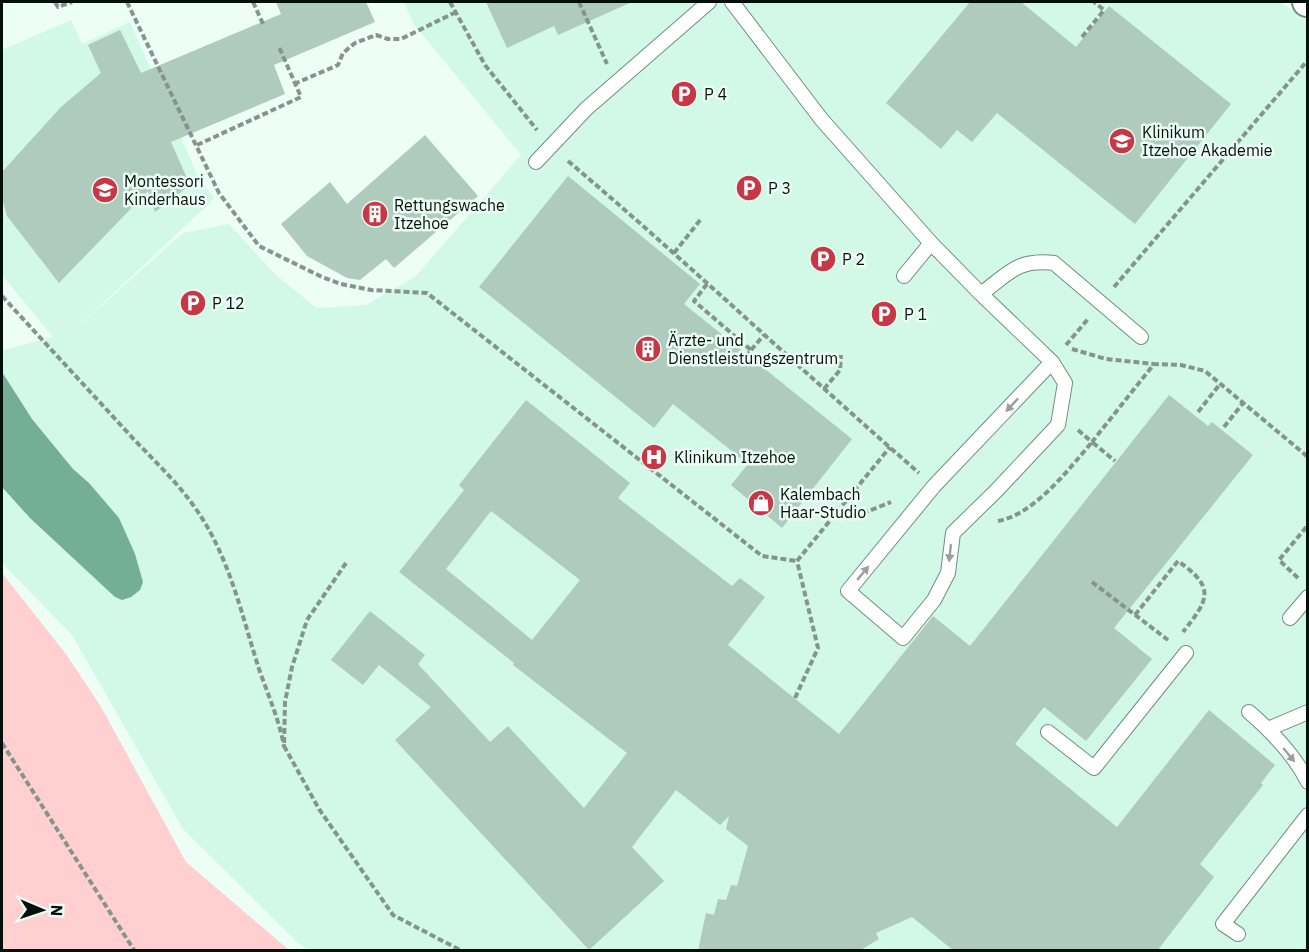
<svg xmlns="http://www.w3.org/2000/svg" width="1309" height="952" font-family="'IBM Plex Sans',sans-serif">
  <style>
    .built { fill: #d2f8e7 }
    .green { fill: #ffd0cf }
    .water { fill: #73ae95 }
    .building { fill: #aecbbe; fill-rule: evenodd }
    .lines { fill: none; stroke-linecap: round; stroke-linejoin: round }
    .lane-casing { stroke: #728d81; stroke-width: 16 }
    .street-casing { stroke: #728d81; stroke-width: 32 }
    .path { stroke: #85948e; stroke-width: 4; stroke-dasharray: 6 3; stroke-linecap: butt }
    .lane { stroke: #fff; stroke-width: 14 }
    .street { stroke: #fff; stroke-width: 28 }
    .oneway { fill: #9b9f9d }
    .labels { text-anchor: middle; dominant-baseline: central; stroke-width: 5; stroke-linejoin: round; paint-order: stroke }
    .poi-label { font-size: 16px; fill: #050f0b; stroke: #ecfef6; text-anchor: start }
  </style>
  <rect width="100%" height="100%" fill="#ecfef6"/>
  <path class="built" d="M404,2H1280L1308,21L1307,950H308L297,942L183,829L72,635L2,563V349L4,350L53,337L2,275V50L71,20L82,44L130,22L200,181L215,198L72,332L183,233L229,224L274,273L316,308L366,305L415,277L521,155L413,23Z"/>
  <path class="green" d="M2,573L66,654L100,705L186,862L289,950H2Z"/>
  <path class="water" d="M2,372L32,419L73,469L89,483L119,518L135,554L143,582L140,590L131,597L122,600L115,597L30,518L2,487Z"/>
  <path class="building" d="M276,2H366L375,22L274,65L285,94L171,142L190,185L155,212L148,191L59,283L7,216L2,198V172L61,107L101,73L88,45L120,30L141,73L281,14Z
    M486,2H632L558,35L554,26L507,48Z
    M970,2H1021L1076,47L1109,6L1231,104L1135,224L997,113L972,142L957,130L941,149L886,103Z
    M425,135L478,196L394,268L386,259L360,280L347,278L307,256L281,224L330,182L347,204Z
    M568,176L700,284L684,304L852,439L782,528L731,485L748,464L673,404L654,428L479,287Z
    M1169,395L1208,426L1212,422L1253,455L1114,628L1152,659L1086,741L1044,707L1015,744L1117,827L1209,710L1275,765L1261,783L1263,785L1200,864L1214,877L1157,951H954L912,917L876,933L879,939L859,951H698L706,913L714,915L718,899L726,900L731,885L737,886L748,846L726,829L729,816L720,825L676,790L632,847L664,881L589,950L395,740L431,707L379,665L363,685L331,660L370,611L425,655L418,664L490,742L508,726L584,808L627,753L513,665L514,663L399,572L464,490L459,485L526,400L630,483L618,498L732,586L740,578L765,597L728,645L839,734L933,616L970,646ZM491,511L580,580L532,640L446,569Z"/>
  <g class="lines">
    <defs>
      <path id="lane" d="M732,2L822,120L931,243L981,294L1052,362L1065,383L1058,425L996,491L953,533L948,573L934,600L903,638L848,591L934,486L1052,362
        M536,162L586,109L709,2
        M904,276L931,243
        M981,294C1009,273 1017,259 1054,263L1141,337
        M1290,618L1308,597
        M1249,712C1271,731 1295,756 1308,782
        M1268,729L1308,712
        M1048,732L1094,768L1186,653
        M1238,934L1223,924L1308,815"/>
      <path id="street" d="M1307,2H1308"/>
    </defs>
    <use href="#lane" class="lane-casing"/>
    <use href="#street" class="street-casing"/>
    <path class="path" d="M55,2L58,7L72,2
      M127,2L219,193L259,246L322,277L341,284L371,290L427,293L762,556L797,561
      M253,2L264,26
      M450,2L485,65L537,130
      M579,2L607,64
      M1082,37L1104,10L1094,2
      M294,84L338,65L343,53L355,43L376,35L388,39H401L456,12
      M197,145L301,97L279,47
      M568,161C687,262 801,370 919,473
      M674,253L701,219
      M707,284L694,301L751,350L748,354
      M1114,287L1308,60
      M2,296C44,342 86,387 128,433C152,459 178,482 198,512C231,561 242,617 260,672C269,697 279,720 284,746
      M1066,345L1088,319
      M1072,349L1106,359L1154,364
      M751,350L764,335
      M824,389L840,370L841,355
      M1198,412L1220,384
      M1224,427L1243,403
      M1078,430L1092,442L1154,364L1181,365L1205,371L1308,457
      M836,513L859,515L891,502
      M998,521C1035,514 1069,469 1092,442L1115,461
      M797,561L890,447
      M346,563L307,620L292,667L285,702L284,746L319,809L393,915L460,950
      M1298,578L1279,560L1308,525
      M1092,582L1168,640
      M1135,615L1178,561C1216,588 1209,599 1183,632
      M795,698L818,648L797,561
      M2,743L134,950"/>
    <use href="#lane" class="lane"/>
    <use href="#street" class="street"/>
  </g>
  <defs><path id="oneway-solid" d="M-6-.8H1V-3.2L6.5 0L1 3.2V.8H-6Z" transform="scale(1.5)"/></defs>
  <g class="oneway">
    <use href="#oneway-solid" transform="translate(1012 405) rotate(133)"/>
    <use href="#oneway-solid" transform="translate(950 553) rotate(96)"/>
    <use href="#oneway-solid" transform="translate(863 573) rotate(-50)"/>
    <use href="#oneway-solid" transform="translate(1289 755) rotate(51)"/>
  </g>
  <defs>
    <symbol id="parking-disc" viewBox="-11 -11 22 22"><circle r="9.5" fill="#c73746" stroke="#ecfef6"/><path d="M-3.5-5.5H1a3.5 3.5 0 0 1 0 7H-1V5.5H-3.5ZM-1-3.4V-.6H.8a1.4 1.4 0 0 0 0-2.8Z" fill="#fff"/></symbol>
    <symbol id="school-disc" viewBox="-11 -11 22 22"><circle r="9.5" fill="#c73746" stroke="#ecfef6"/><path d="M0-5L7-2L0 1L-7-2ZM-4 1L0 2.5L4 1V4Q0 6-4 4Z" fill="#fff"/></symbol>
    <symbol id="building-disc" viewBox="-11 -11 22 22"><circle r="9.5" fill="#c73746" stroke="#ecfef6"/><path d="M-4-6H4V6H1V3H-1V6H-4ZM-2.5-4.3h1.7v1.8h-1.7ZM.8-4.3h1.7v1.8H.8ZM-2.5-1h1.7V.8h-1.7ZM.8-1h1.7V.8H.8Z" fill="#fff"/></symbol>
    <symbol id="hospital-disc" viewBox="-11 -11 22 22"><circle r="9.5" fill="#c73746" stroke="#ecfef6"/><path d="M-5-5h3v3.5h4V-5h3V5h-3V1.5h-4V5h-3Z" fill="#fff"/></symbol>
    <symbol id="shop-disc" viewBox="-11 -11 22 22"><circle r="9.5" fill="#c73746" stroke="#ecfef6"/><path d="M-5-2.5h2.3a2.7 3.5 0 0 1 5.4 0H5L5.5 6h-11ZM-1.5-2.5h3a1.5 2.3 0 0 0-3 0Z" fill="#fff"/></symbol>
  </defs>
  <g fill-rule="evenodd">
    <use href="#parking-disc" x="669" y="79" width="30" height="30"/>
    <use href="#school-disc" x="1107" y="126" width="30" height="30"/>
    <use href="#parking-disc" x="734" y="173" width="30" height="30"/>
    <use href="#school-disc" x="90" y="175" width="30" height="30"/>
    <use href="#building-disc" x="360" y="199" width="30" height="30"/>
    <use href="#parking-disc" x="808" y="244" width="30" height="30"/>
    <use href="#parking-disc" x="178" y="288" width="30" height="30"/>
    <use href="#parking-disc" x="869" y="299" width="30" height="30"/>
    <use href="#building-disc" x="633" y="334" width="30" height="30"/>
    <use href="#hospital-disc" x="639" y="442" width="30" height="30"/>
    <use href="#shop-disc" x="746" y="488" width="30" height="30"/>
  </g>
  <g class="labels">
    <g class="poi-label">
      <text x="704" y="94">P 4</text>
      <text x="1142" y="132">Klinikum<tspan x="1142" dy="18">Itzehoe Akademie</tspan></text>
      <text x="124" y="181">Montessori<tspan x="124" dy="18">Kinderhaus</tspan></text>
      <text x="768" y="188">P 3</text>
      <text x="394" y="205">Rettungswache<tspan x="394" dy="18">Itzehoe</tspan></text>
      <text x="842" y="259">P 2</text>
      <text x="212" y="303">P 12</text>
      <text x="904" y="314">P 1</text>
      <text x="668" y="340">Ärzte- und<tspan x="668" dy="18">Dienstleistungszentrum</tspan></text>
      <text x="674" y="457">Klinikum Itzehoe</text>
      <text x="780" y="494">Kalembach<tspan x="780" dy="18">Haar-Studio</tspan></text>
    </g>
  </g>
  <rect width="1309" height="952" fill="none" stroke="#050f0b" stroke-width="6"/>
  <g transform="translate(42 910) rotate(92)" stroke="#ecfef6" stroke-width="4.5" paint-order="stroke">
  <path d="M0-4.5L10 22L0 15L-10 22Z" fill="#050f0b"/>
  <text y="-9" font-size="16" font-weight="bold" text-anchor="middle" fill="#050f0b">N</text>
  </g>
</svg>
